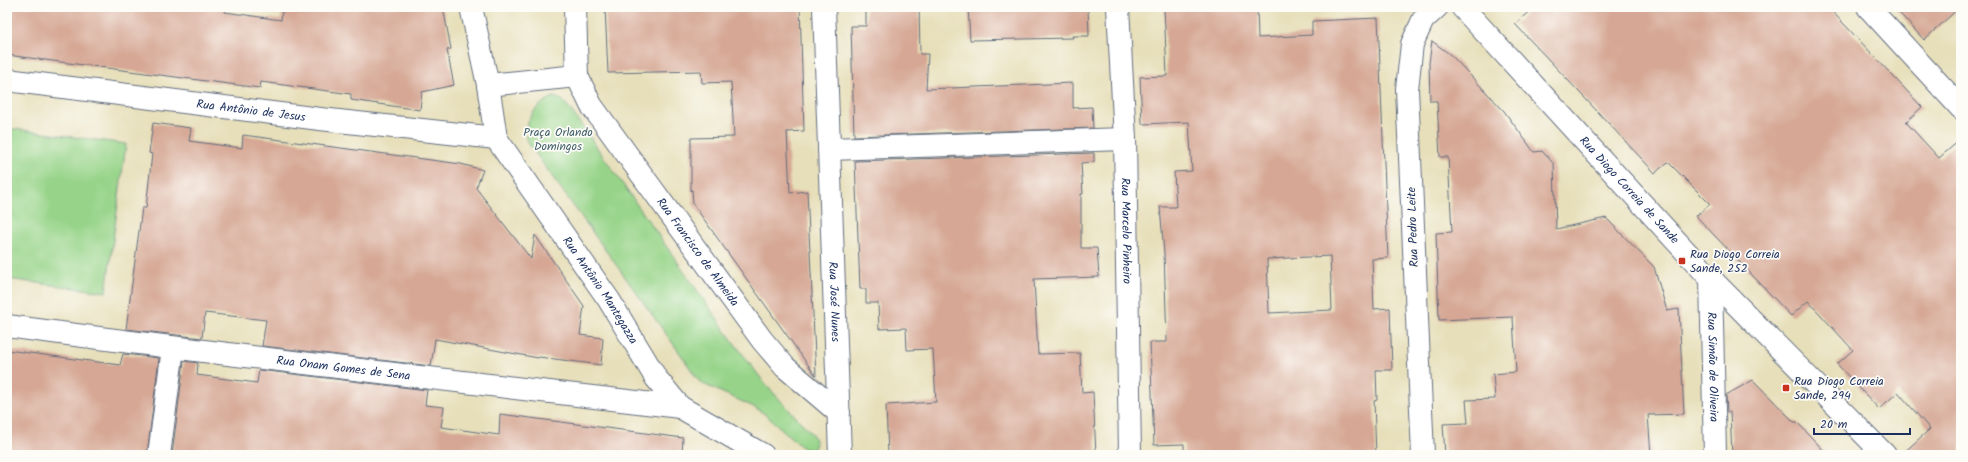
<svg xmlns="http://www.w3.org/2000/svg" width="1968" height="462" font-family="Kalam,sans-serif">
  <style>
    .green { fill: #97d489; stroke: #598274 }
    .building { fill: #d6a794; fill-rule: evenodd }
    .lines { fill: none; stroke-linecap: round; stroke-linejoin: round }
    .minor-casing { stroke: #626d7e; stroke-width: 24 }
    .minor { stroke: #fff; stroke-width: 22 }
    .poi-dot { fill: #c8321e; stroke: #fdfcf7; stroke-width: 1.5 }
    .labels { text-anchor: middle; dominant-baseline: central; stroke-width: 3.5; stroke-linejoin: round; paint-order: stroke }
    .street-label { font-size: 12px; fill: #1b2f5e; stroke: #fdfcf7 }
    .park-label { font-size: 12px; fill: #40616b; stroke: #fdfcf7 }
    .poi-label { font-size: 12px; fill: #1b2f5e; stroke: #fdfcf7; text-anchor: start }
  </style>
  <rect width="100%" height="100%" fill="#fdfcf7"/>
  <filter id="ink" filterUnits="userSpaceOnUse"><feTurbulence type="fractalNoise" baseFrequency=".025" numOctaves="2"/><feDisplacementMap in="SourceGraphic" scale="8" xChannelSelector="R" yChannelSelector="G"/><feConvolveMatrix kernelMatrix="1 2 1 2 8 2 1 2 1" color-interpolation-filters="sRGB"/></filter>
  <filter id="wash" filterUnits="userSpaceOnUse"><feTurbulence type="fractalNoise" baseFrequency=".012" numOctaves="4" result="noise"/><feDisplacementMap in="SourceGraphic" scale="16" xChannelSelector="R" yChannelSelector="G"/><feGaussianBlur stdDeviation="0.9" result="paint"/><feColorMatrix in="noise" values="0 0 0 0 0 0 0 0 0 0 0 0 0 0 0 0 0 1.4 0 .05"/><feComposite in="paint" operator="in"/></filter>
  <g filter="url(#wash)">
    <rect width="100%" height="100%" fill="#e7dfba"/>
    <path class="green" d="M554,97L562,100L570,109L732,340L766,385L813,435L816,444L813,450L804,449L766,415L754,407L701,383L696,377L682,356L528,143C521,122 536,104 554,97Z
      M7,128L126,144L106,292L7,279Z"/>
    <g id="blocks">
      <path class="building" d="M7,7H226L225,12L281,20L282,11H285L286,7H443L451,49L447,50L454,85L422,92L420,110L351,100V94L261,82L260,88L7,55Z
        M605,7H800L804,131L787,132L790,193L807,191L816,376L693,204L692,190L691,191V138L734,137L731,82L702,83L701,71L608,73Z
        M866,7H919L920,54H928L926,89L1073,83V108L1092,107L1093,128L854,136L851,26H866Z
        M968,7H1088L1089,36H1072L1073,38L970,40Z
        M1164,7H1257L1258,38L1312,35V21L1378,18L1388,258L1372,259L1374,309L1390,308L1392,370H1376L1377,400L1374,401L1376,455H1184V444L1154,445L1150,342H1167L1164,253L1160,207H1176L1174,172L1192,171L1189,122L1142,124L1140,77L1167,76ZM1330,256L1332,310L1269,313L1267,259Z
        M1534,7H1828L1922,107L1906,122L1939,158L1961,139V455H1901L1930,429L1898,392L1879,409L1837,364L1853,350L1808,301L1791,316L1696,216L1710,204L1668,162L1655,173L1581,94L1515,24Z
        M1894,7H1960L1924,40Z
        M1432,41L1452,56L1504,111L1534,152L1542,151L1554,164L1556,229L1606,218L1654,267L1667,311L1679,309L1684,414L1648,415L1651,455H1445L1443,424L1468,423L1466,400L1495,399L1493,374L1516,372L1513,317L1439,320L1436,233L1452,232L1448,157H1440L1437,101H1430L1429,63Z
        M153,123L191,128L189,141L242,148L243,135L461,164L483,170L476,188L531,259L535,235L584,306L580,335L603,338L601,365L539,357L538,358L435,339L431,366L262,346L266,320L205,313L202,338L126,329L142,208H146L152,154L149,153Z
        M1094,153V162L1081,163L1083,194H1081V248H1097L1099,277L1034,279L1038,354L1080,353L1082,393L1093,392L1096,455H888L886,405L936,402L933,349L907,350L906,328L879,329L878,303H866V289H860L855,161Z
        M7,350L120,365L123,354L159,358L147,455H7Z
        M184,361L198,363L197,375L257,383L259,370L427,390L425,405L444,407L441,427L499,435L500,414L683,438L682,455H172Z
        M1753,380L1794,422H1797L1826,453L1732,455L1730,412H1727L1726,395Z"/>
    </g>
  </g>
  <g filter="url(#ink)">
    <use href="#blocks" fill-opacity="0" stroke="#626d7e" stroke-width="1"/>
    <g class="lines">
      <defs>
        <g id="minor">
          <path id="s1" d="M471,7L488,85L496,138L609,300L656,378L680,407L763,455"/>
          <path id="s2" d="M575,7L577,76L591,105L762,340L785,367L839,413"/>
          <path id="s3" d="M824,7L840,455"/>
          <path id="s4" d="M1118,7L1125,139L1130,455"/>
          <path id="s5" d="M1462,7L1711,279L1885,455"/>
          <path d="M1868,7L1961,108"/>
          <path id="s6" d="M7,80L320,119L496,138"/>
          <path d="M488,85L577,76"/>
          <path d="M829,149L1125,139"/>
          <path id="s7" d="M1711,279L1715,455"/>
          <path id="s8" d="M7,326C231,356 456,381 680,407"/>
          <path d="M159,455L173,348"/>
          <path d="M1423,455L1407,89L1412,44L1423,20L1437,7"/>
        </g>
      </defs>
      <use href="#minor" class="minor-casing"/>
      <use href="#minor" class="minor"/>
    </g>
  </g>
  <g class="poi-dot">
    <rect x="1678" y="257" width="8" height="8" rx="2"/>
    <rect x="1782" y="384" width="8" height="8" rx="2"/>
  </g>
  <g class="labels">
    <g class="street-label">
      <text stroke="none"><textPath href="#s6" startOffset="246">Rua Antônio de Jesus</textPath></text>
      <text stroke="none"><textPath href="#s5" startOffset="248">Rua Diogo Correia de Sande</textPath></text>
      <text transform="translate(1413 227) rotate(-92)">Rua Pedro Leite</text>
      <text stroke="none"><textPath href="#s4" startOffset="224">Rua Marcelo Pinheiro</textPath></text>
      <text stroke="none"><textPath href="#s2" startOffset="283">Rua Francisco de Almeida</textPath></text>
      <text stroke="none"><textPath href="#s1" startOffset="318">Rua Antônio Mantegazza</textPath></text>
      <text stroke="none"><textPath href="#s3" startOffset="295">Rua José Nunes</textPath></text>
      <text stroke="none"><textPath href="#s8" startOffset="339">Rua Onam Gomes de Sena</textPath></text>
      <text stroke="none"><textPath href="#s7" startOffset="88">Rua Simão de Oliveira</textPath></text>
    </g>
    <g class="park-label">
      <text x="558" y="132">Praça Orlando<tspan x="558" dy="14">Domingos</tspan></text>
    </g>
    <g class="poi-label">
      <text x="1690" y="254">Rua Diogo Correia<tspan x="1690" dy="14">Sande, 252</tspan></text>
      <text x="1794" y="381">Rua Diogo Correia<tspan x="1794" dy="14">Sande, 294</tspan></text>
    </g>
  </g>
  <rect width="1968" height="462" fill="none" stroke="#fdfcf7" stroke-width="24"/>
  <path d="M1814 428v6h96v-6" fill="none" stroke="#1b2f5e" stroke-width="2"/>
  <text x="1820" y="428" font-size="12" fill="#1b2f5e" stroke="#fdfcf7" stroke-width="3" paint-order="stroke">20 m</text>
</svg>
